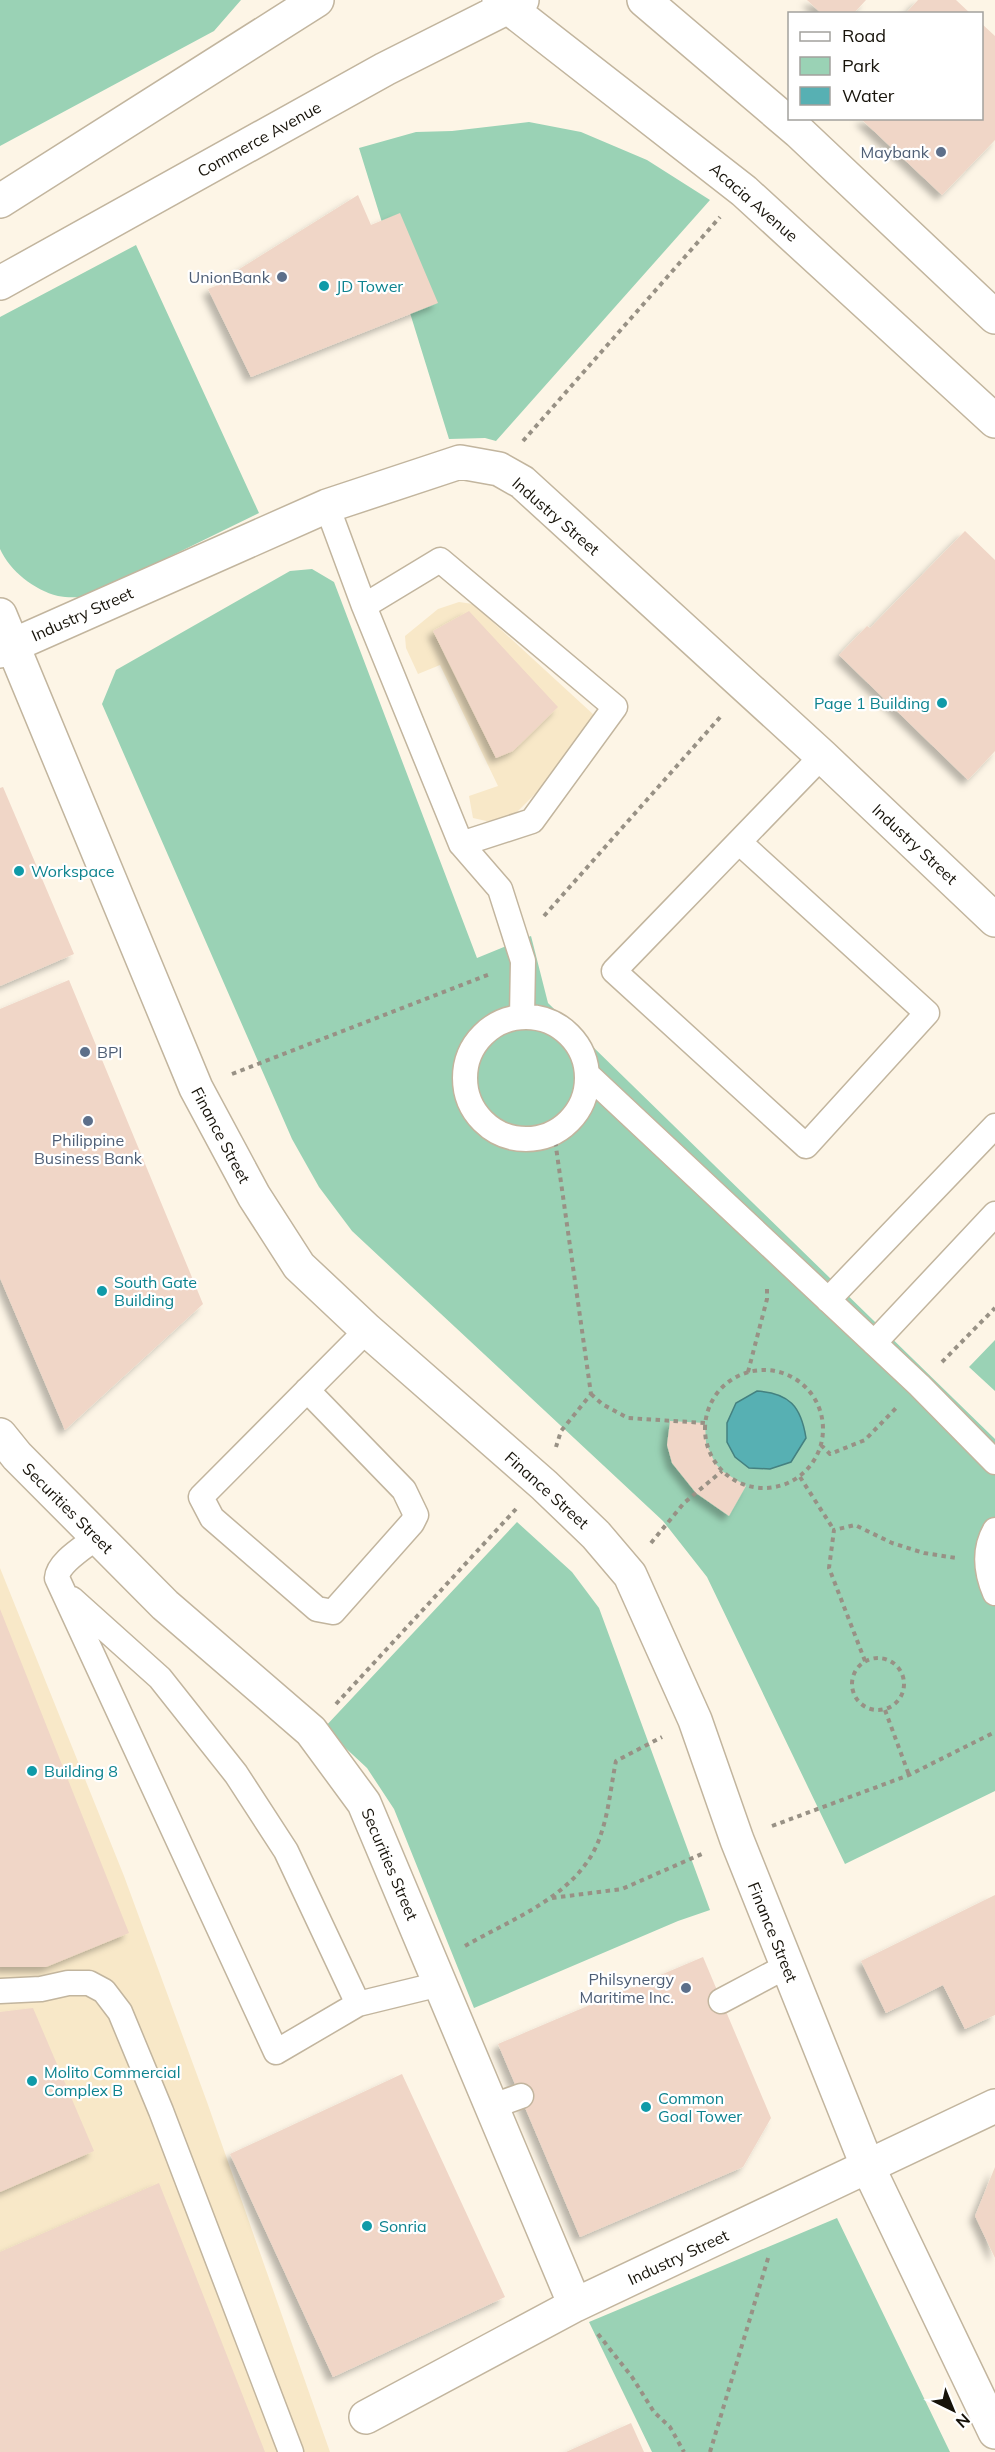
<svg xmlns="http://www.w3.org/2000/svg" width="995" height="2452" font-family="Mulish,sans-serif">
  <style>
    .built { fill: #f8e8c8 }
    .green { fill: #9ad2b5 }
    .water { fill: #57b0b3; stroke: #448180; stroke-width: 1.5 }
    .building { fill: #f0d6c7; filter: url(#shadow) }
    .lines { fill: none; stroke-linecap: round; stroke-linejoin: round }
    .lane-casing { stroke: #c2b59e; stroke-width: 27 }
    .street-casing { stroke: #c2b59e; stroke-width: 36 }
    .secondary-casing { stroke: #c2b59e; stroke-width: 36 }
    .path { stroke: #989185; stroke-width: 4; stroke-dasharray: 4.5 4.5; stroke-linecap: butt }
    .lane { stroke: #fff; stroke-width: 24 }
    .street { stroke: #fff; stroke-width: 33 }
    .secondary { stroke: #fff; stroke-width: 33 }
    .service-dot { fill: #5c6f8a; stroke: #fff; stroke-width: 2 }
    .culture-dot { fill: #0f9aa8; stroke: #fff; stroke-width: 2 }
    .labels { text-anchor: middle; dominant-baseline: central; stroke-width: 4.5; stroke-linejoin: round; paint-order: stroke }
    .street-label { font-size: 16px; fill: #17130a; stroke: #fff }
    .service-label { font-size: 16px; fill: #4e5e75; stroke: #fff; text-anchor: end }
    .culture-label { font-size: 16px; fill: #0d838f; stroke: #fff; text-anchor: start }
  </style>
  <defs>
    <filter id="shadow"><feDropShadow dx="-5.5" dy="5.5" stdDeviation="3" flood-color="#0004"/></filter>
  </defs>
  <rect width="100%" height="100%" fill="#fdf5e6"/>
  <path class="built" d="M459,602L473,604L594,715L589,731L567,762L504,825L473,818L469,796L498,786L440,665L418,674L406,648L405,636L438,609Z
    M0,1568L124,1876L207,2102L330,2452H0Z"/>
  <path class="green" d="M0,0H241L214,31L0,146Z
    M529,122L581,132L647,160L710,200L496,441L485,438L449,439L359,148L416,132L452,131Z
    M136,245L259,513L87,597C78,597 67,598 58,596C34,590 10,571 0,549V317Z
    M312,569L334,582L477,958L531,936L548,1003L995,1439V1791L845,1864L707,1577L663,1521L352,1231L319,1187L292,1139L102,704L116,670L290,571Z
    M995,1340V1391L969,1367Z
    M517,1522L572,1572L599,1608L710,1910L678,1921L474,2008L394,1809L367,1768L324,1728Z
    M837,2218L950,2452H652L589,2322Z"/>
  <path class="water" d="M757,1391C789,1393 801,1406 806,1438L791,1462L770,1469L749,1468L735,1457L727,1442V1423L736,1403Z"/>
  <path class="building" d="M807,0H866L853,14H822Z
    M918,0H956L971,14H905Z
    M982,24L995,36V140L942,195L860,118H982Z
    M358,195L371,225L400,213L438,303L251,377L208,289L226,282L225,278Z
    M965,531L995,560V751L968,780L839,655L867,626L870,628Z
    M469,611L558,707L513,751L496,758L433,631Z
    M3,787L74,954L0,986V788Z
    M69,980L203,1304L65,1430L0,1278V1009Z
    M670,1421L705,1423L706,1443L715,1463L722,1471L746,1486L729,1516L696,1493L672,1463L667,1445Z
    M0,1609L129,1933L46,1967H0Z
    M995,1895V2015L965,2029L943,1985L886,2013L861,1961Z
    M703,1957L771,2118L743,2167L580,2237L498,2044Z
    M33,2008L94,2151L0,2192V2012Z
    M402,2074L505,2297L333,2377L230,2154Z
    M995,2167V2258L975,2216Z
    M159,2183L265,2452H0V2252Z
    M631,2423L644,2452H566Z"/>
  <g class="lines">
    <defs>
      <path id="lane" d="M327,506L364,606L461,844L500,889L523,961L522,1017
        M364,606L440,560L615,707L532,821L461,844
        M739,842L927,1013L806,1146L614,971L822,756
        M465 1078a61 61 0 1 1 122 0a61 61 0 1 1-122 0Z
        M587,1074L919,1385L995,1462
        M828,1300L995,1126
        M874,1343L995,1214
        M307,1390L404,1490L416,1515L412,1523L333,1612L317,1609L212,1518L201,1497L367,1330
        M995,1530C983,1551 986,1572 995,1593
        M97,1537C85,1547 58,1562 57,1578L276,2052L358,2004L440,1984
        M72,1599L160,1678L236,1774L286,1851L358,2004
        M0,1991L41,1989L68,1983H89L104,1991L120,2012L161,2111L291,2452
        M721,2001L787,1966
        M493,2106L521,2096"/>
      <path id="street" d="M0,615L196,1088L254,1196L299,1266L367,1330L544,1485L596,1535L630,1575L695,1720L737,1840L867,2165L995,2432
        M0,651L327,506L460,462L499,469L522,482L822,756L995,920
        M0,1435L17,1456L165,1605L311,1731L364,1803L575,2305
        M366,2417L575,2305L995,2106"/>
      <path id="secondary" d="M499,0L744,191L995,421
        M644,0L799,132L995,317
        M0,201L317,0
        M0,283L385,69L522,0"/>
    </defs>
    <use href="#lane" class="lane-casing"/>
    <use href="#street" class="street-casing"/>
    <use href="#secondary" class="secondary-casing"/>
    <path class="path" d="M523,441L720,217
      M544,916L722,715
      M232,1074L490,974
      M554,1133L591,1394L561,1431L556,1447
      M942,1362L995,1308
      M705 1429a59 59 0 1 1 118 0a59 59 0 1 1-118 0Z
      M748,1372L767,1299V1288
      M591,1394L602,1404L628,1418L705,1423
      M821,1445L830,1454L865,1440L896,1408
      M800,1477L834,1530
      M651,1543L684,1503L722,1471
      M852 1684a26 26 0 1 1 52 0a26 26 0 1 1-52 0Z
      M865,1661L829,1568L834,1530L855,1525L892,1543L924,1553L956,1558
      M336,1704L516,1509
      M885,1710L909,1775
      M772,1826L909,1775L995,1732
      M552,1898L622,1889L704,1853
      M465,1946C515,1917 582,1894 601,1834C609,1811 611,1785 616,1761L662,1737
      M598,2334L632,2377L654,2412L670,2427L684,2452
      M710,2452L769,2255"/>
    <use href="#lane" class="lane"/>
    <use href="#street" class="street"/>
    <use href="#secondary" class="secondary"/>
  </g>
  <g class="service-dot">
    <circle cx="941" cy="152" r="6"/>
    <circle cx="282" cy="277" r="6"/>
    <circle cx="85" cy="1052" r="6"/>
    <circle cx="88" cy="1121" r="6"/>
    <circle cx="686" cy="1988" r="6"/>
  </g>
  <g class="culture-dot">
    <circle cx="324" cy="286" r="6"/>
    <circle cx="942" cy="703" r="6"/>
    <circle cx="19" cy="871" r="6"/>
    <circle cx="102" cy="1291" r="6"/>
    <circle cx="32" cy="1771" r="6"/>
    <circle cx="32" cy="2081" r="6"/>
    <circle cx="646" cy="2107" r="6"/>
    <circle cx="367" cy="2226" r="6"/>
  </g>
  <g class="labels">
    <g class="street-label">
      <text transform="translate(259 139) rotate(-29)">Commerce Avenue</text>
      <text transform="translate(754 202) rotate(41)">Acacia Avenue</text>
      <text transform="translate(556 516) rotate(41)">Industry Street</text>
      <text transform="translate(82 614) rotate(-24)">Industry Street</text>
      <text transform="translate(915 844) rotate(43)">Industry Street</text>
      <text transform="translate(221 1135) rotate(62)">Finance Street</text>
      <text transform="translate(547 1490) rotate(42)">Finance Street</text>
      <text transform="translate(68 1508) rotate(45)">Securities Street</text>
      <text transform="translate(390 1864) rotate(67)">Securities Street</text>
      <text transform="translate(773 1932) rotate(68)">Finance Street</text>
      <text transform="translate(678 2257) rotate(-25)">Industry Street</text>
    </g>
    <g class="service-label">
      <text x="929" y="152">Maybank</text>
      <text x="270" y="277">UnionBank</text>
      <text x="97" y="1052" text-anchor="start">BPI</text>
      <text x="88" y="1140" text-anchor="middle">Philippine<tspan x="88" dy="18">Business Bank</tspan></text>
      <text x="674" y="1979">Philsynergy<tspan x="674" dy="18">Maritime Inc.</tspan></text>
    </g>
    <g class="culture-label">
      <text x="336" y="286">JD Tower</text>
      <text x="930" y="703" text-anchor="end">Page 1 Building</text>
      <text x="31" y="871">Workspace</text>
      <text x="114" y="1282">South Gate<tspan x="114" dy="18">Building</tspan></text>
      <text x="44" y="1771">Building 8</text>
      <text x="44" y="2072">Molito Commercial<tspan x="44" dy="18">Complex B</tspan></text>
      <text x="658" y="2098">Common<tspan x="658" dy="18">Goal Tower</tspan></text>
      <text x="379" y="2226">Sonria</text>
    </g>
  </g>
  <rect x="788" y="12" width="195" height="108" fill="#ffffff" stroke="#a2a19d" stroke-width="1.5"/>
  <rect x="800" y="32" width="30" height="9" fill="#ffffff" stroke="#a2a19d" stroke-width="1.5"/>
  <text x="842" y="42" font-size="18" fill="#17130a">Road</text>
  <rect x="800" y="57" width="30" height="18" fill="#9ad2b5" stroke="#a2a19d" stroke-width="1.5"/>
  <text x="842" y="72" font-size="18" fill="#17130a">Park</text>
  <rect x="800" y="87" width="30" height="18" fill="#57b0b3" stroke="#a2a19d" stroke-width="1.5"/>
  <text x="842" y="102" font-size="18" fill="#17130a">Water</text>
  <g transform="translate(953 2410) rotate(137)" stroke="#ffffff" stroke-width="4.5" paint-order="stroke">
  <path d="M0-4.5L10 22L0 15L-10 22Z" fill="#17130a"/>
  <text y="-9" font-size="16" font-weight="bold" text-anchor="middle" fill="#17130a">N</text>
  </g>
</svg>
